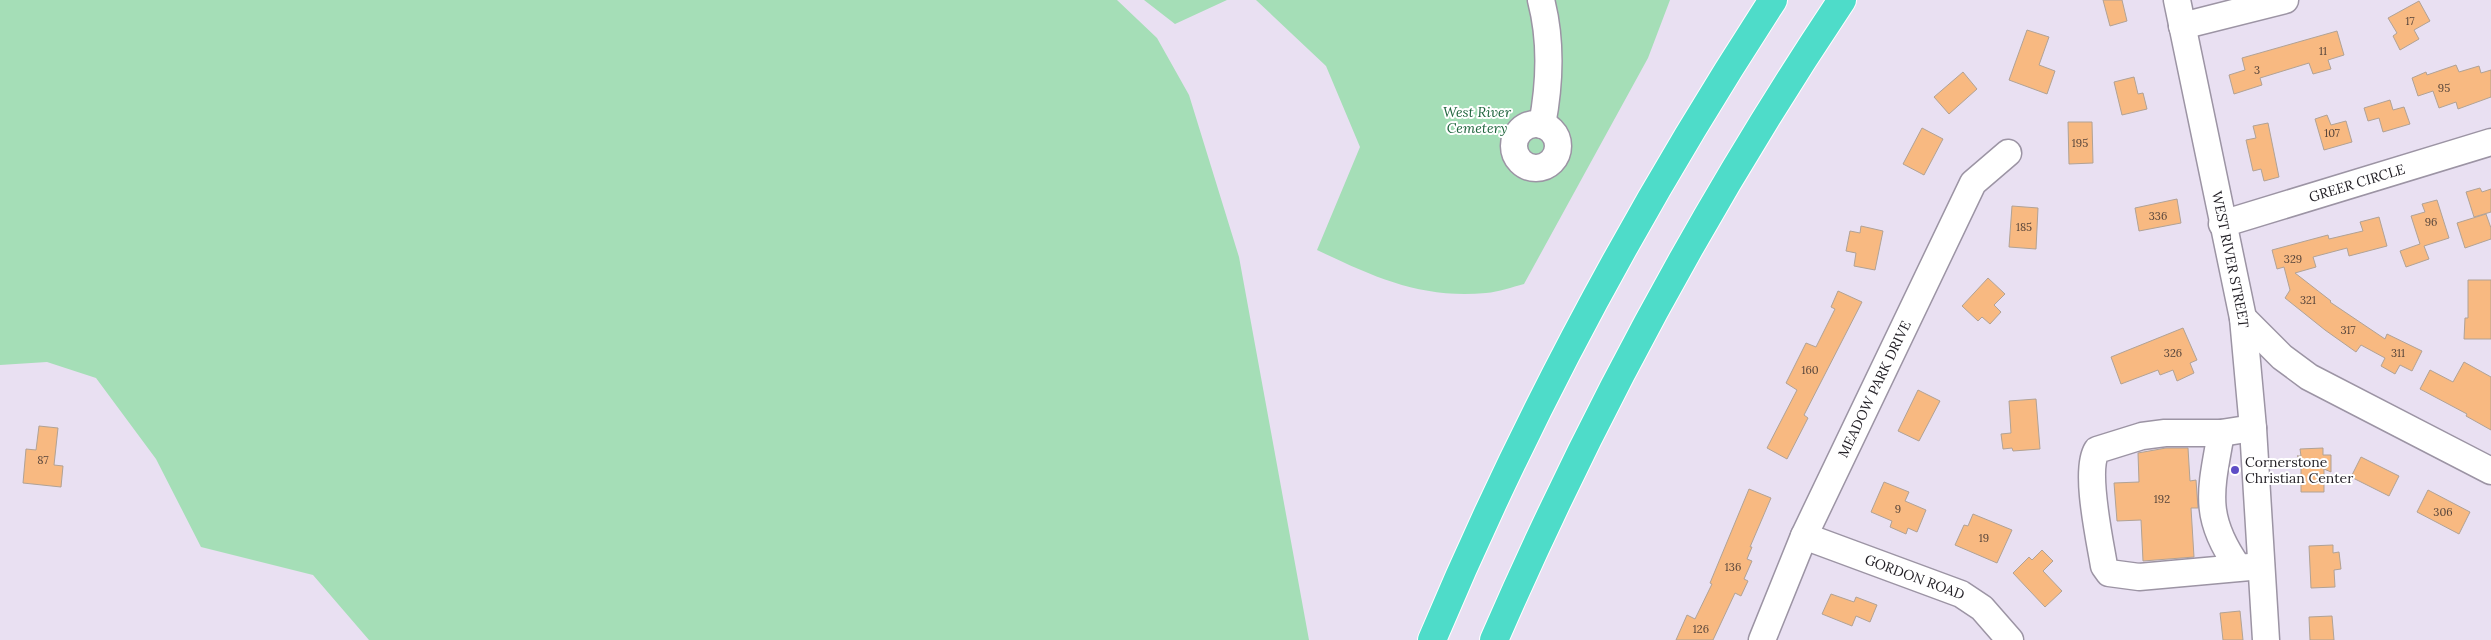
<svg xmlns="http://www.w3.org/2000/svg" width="2491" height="640" font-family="Lora,serif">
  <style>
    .green { fill: #a5deb7 }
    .building { fill: #f8b981; stroke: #b1a295 }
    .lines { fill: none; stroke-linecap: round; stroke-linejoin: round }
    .minor-casing { stroke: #9c94a4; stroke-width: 29 }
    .highway-casing { stroke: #fff; stroke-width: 30 }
    .minor { stroke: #fff; stroke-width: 26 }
    .highway { stroke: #4edcc9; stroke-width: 28 }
    .poi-dot { fill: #5e4dc6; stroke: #fff; stroke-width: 2 }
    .labels { text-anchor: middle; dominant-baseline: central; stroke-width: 4; stroke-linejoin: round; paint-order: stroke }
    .number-label { font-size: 11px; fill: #57453b }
    .park-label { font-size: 14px; font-style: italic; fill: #1f653d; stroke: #fff }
    .street-label { font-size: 14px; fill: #211e24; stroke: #fff }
    .poi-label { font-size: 14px; fill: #211e24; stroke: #fff; text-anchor: start }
  </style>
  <rect width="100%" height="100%" fill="#e9e0f2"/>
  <path class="green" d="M0,0H1117L1157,38L1189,95L1239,257L1309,640H369L313,575L201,547L156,459L96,378L47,362L0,365Z
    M1144,0H1227L1175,24Z
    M1256,0H1670L1648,58L1524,284C1512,287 1499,292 1486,293C1421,299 1374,277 1317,250L1360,147L1326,66Z"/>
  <path class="building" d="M2103,0H2122L2127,21L2110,26Z
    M2419,1L2430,21L2414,30L2419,39L2400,50L2393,36L2397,33L2388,18Z
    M2027,30L2049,37L2039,65L2055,71L2047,94L2009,80Z
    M2337,31L2344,55L2328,60L2331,69L2313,74L2309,63L2260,78L2262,85L2234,94L2229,75L2245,70L2242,58Z
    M2456,65L2459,72L2479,66L2481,73L2491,70V97L2458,109L2456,102L2439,108L2433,91L2418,96L2412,78L2426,72L2427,75Z
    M1963,72L1977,89L1949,114L1934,97Z
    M2134,77L2138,94L2143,93L2147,109L2122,115L2114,82Z
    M2390,100L2393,110L2404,107L2410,124L2383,132L2379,118L2368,121L2364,108Z
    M2327,115L2331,125L2346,121L2352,142L2324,150L2315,119Z
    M2068,122H2092L2093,163L2069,164Z
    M2268,123L2279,177L2264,181L2261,169L2253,171L2246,140L2256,138L2253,126Z
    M1922,128L1943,139L1924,175L1903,164Z
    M2480,188L2482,192L2491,189V212L2474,217L2466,192Z
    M2177,199L2181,223L2139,231L2135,208Z
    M2437,200L2449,238L2424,246L2429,259L2406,267L2400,251L2420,244L2411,216L2425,212L2422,204Z
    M2012,206L2038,208L2036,249L2009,247Z
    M2486,214L2491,228V239L2465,248L2457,223Z
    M2379,217L2387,246L2349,256L2347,248L2313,257L2316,267L2295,273L2331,301L2330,302L2385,339L2387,334L2422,351L2412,371L2400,365L2395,374L2381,366L2385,358L2361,345L2356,352L2325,330L2285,298L2290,290L2284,267L2277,269L2272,250L2328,235L2329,239L2363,231L2360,222Z
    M1861,226L1883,231L1875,270L1854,266L1856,253L1846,251L1850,231L1860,233Z
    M1988,278L2005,294L1994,305L2001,312L1990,324L1982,317L1978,321L1962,306Z
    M2468,280H2491V339H2464L2465,318H2468Z
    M1838,291L1862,302L1804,415L1808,418L1787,459L1767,448L1797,390L1786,383L1806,343L1816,347L1835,309L1831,307Z
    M2183,328L2197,360L2190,363L2194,373L2177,381L2173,370L2160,375L2158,370L2121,384L2111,357Z
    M2464,362L2491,377V430L2466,416L2467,414L2420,389L2430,370L2453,382Z
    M1918,390L1940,401L1919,441L1898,431Z
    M2036,399L2040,449L2013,451L2012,448L2003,449L2001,434L2011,433L2009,401Z
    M39,426L58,428L54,465L63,466L61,487L23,483L26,449L36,450Z
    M2166,448H2188L2190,481L2196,480L2198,508H2191L2194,557L2143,561L2141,520L2117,521L2114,483L2139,482L2138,453Z
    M2323,448V455H2331V472L2324,469V492H2301V457L2297,456H2301L2300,449Z
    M2361,457L2399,476L2389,496L2351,477Z
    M1884,482L1909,492L1905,501L1926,510L1917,532L1908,528L1906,534L1890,527L1892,521L1871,512Z
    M1749,489L1771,498L1750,547H1752L1747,559L1752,561L1744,579L1748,581L1741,596L1735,593L1713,640H1676L1687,615L1695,619L1712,584L1710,583Z
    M2428,490L2470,512L2459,534L2417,512Z
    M1973,514L2012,530L1997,563L1955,545L1964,525L1968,526Z
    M2333,545V553L2339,552L2341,569L2334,570L2335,587L2311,588L2309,546Z
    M2042,550L2053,561L2043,571L2062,591L2045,607L2013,573L2029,557L2032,560Z
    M1831,594L1854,602L1856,597L1877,605L1870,622L1856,616L1852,626L1822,614Z
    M2240,611L2243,640H2223L2220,613Z
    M2332,616L2334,640H2310L2309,617Z"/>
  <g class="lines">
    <defs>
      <g id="minor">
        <path d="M1541,0C1552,42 1550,83 1542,125"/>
        <path id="s1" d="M2177,0L2243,318L2253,428L2266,640"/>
        <path d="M2182,26L2285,0"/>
        <circle cx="1536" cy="146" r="22"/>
        <path id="s2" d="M2222,224L2491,142"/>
        <path d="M2243,318L2282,357L2309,377L2491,471"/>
        <path d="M2253,428L2221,433H2165L2142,436L2097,450C2084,470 2100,541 2104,566L2109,573L2139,577L2261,566"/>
        <path d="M2221,433C2211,490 2202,516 2238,567"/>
        <path id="s3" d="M1804,536L1961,594L1982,608L2010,640"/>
        <path id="s4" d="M1762,640L1804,536L1973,183L2008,153"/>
      </g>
      <path id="highway" d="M1432,640C1526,416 1641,203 1773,0
        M1494,640C1591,417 1707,202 1842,0"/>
    </defs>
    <use href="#minor" class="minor-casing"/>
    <use href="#highway" class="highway-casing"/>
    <use href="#minor" class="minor"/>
    <use href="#highway" class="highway"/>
  </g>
  <circle class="poi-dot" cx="2235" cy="470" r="5"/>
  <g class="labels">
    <g class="number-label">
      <text x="2410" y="21">17</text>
      <text x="2323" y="51">11</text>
      <text x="2257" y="70">3</text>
      <text x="2444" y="88">95</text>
      <text x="2332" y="133">107</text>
      <text x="2080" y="143">195</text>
      <text x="2158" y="216">336</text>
      <text x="2431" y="222">96</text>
      <text x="2024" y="227">185</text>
      <text x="2293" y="259">329</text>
      <text x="2308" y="300">321</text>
      <text x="2348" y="330">317</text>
      <text x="2173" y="353">326</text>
      <text x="2398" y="353">311</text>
      <text x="1810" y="370">160</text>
      <text x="43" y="460">87</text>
      <text x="2162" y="499">192</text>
      <text x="1898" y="509">9</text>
      <text x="2443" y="512">306</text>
      <text x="1984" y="538">19</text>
      <text x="1733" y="567">136</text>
      <text x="1701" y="629">126</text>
    </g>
    <g class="park-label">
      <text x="1477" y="112">West River<tspan x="1477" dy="16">Cemetery</tspan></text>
    </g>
    <g class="street-label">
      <text stroke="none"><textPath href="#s2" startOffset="141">GREER CIRCLE</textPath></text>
      <text stroke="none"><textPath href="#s1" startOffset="265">WEST RIVER STREET</textPath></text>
      <text stroke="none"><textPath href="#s4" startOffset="275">MEADOW PARK DRIVE</textPath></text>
      <text stroke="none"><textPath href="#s3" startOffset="118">GORDON ROAD</textPath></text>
    </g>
    <g class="poi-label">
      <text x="2245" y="462">Cornerstone<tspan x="2245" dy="16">Christian Center</tspan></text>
    </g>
  </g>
</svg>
